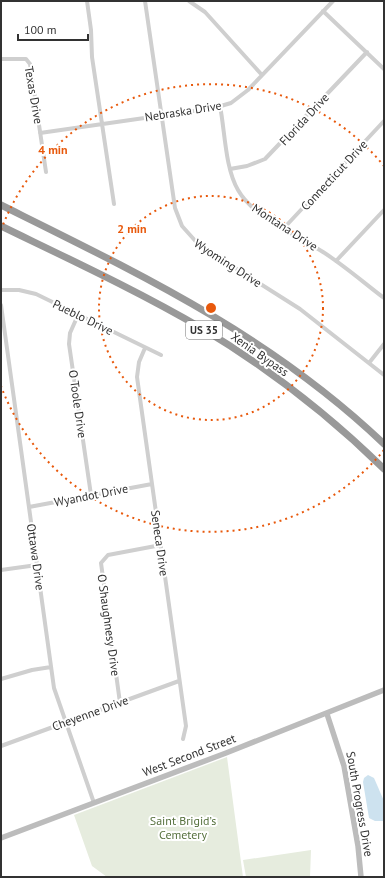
<svg xmlns="http://www.w3.org/2000/svg" width="385" height="878" font-family="'PT Sans',sans-serif">
  <style>
    .green { fill: #e6ecde }
    .water { fill: #cde2ef }
    .lines { fill: none; stroke-linecap: round; stroke-linejoin: round }
    .street { stroke: #cfcfcf; stroke-width: 4 }
    .secondary { stroke: #bcbcbc; stroke-width: 5.5 }
    .highway { stroke: #999; stroke-width: 7 }
    .ring { fill: none; stroke: #e8590c; stroke-width: 2; stroke-dasharray: 2 4 }
    .labels { text-anchor: middle; dominant-baseline: central; stroke-width: 4; stroke-linejoin: round; paint-order: stroke }
    .shield { fill: #fff; stroke: #707070; stroke-width: 1 }
    .shield-label { font-size: 11px; font-weight: bold; fill: #323232 }
    .street-label { font-size: 12px; fill: #323232; stroke: #fff }
    .park-label { font-size: 12px; fill: #56713d; stroke: #fff }
    .centre { fill: #e8590c; stroke: #fff; stroke-width: 2 }
    .ring-label { font-size: 12px; text-anchor: middle; font-weight: bold; fill: #e8590c; stroke: #fff; stroke-width: 4; stroke-linejoin: round; paint-order: stroke }
  </style>
  <rect width="100%" height="100%" fill="#fff"/>
  <path class="green" d="M227,757L243,877H107L92,866L74,815Z
    M311,850L310,877H246L243,860Z"/>
  <path class="water" d="M368,775L374,778L384,801V821H375L369,818L363,782L364,778Z"/>
  <g class="lines">
    <path class="street" d="M87,1L91,30L92,57L114,204
      M145,1L175,208L182,226L199,245L300,309L384,375
      M189,1L205,12L262,75
      M323,11L384,69
      M1,59H26L30,64L46,172
      M220,106C225,131 225,168 238,190C254,218 297,235 323,252C345,266 364,283 384,298
      M40,133L214,108L231,103L248,90L333,1
      M230,169L247,166L265,159L367,52
      M284,228L384,121
      M336,261L384,210
      M1,290H19L36,294L161,355
      M1,305L54,688L94,803
      M78,315L70,333L69,344L91,495
      M145,348L139,362L137,377L186,726L183,739
      M369,363L384,344
      M29,507L152,484
      M1,570L37,565
      M1,679L32,670L51,667
      M120,703L101,563L108,555L161,545
      M1,746L179,681"/>
    <path class="secondary" d="M327,714L344,766L358,846L361,877
      M1,838L226,753L384,690"/>
    <path class="highway" d="M1,205C140,274 271,336 384,444
      M1,226C69,259 138,291 203,329C268,368 330,416 384,469"/>
  </g>
  <g class="ring">
    <circle cx="211" cy="308" r="112"/>
    <path d="M384 450A224 224 0 0 1 1 386M1 230A224 224 0 0 1 384 166"/>
  </g>
  <g class="labels">
    <rect class="shield" x="186" y="321" width="36" height="18" rx="3"/>
    <g class="shield-label">
      <text x="204" y="330">US 35</text>
    </g>
    <g class="street-label">
      <text transform="translate(34 95) rotate(80)">Texas Drive</text>
      <text transform="translate(183 111) rotate(-9)">Nebraska Drive</text>
      <text transform="translate(304 119) rotate(-47)">Florida Drive</text>
      <text transform="translate(334 175) rotate(-47)">Connecticut Drive</text>
      <text transform="translate(285 227) rotate(33)">Montana Drive</text>
      <text transform="translate(228 263) rotate(33)">Wyoming Drive</text>
      <text transform="translate(83 317) rotate(26)">Pueblo Drive</text>
      <text transform="translate(260 354) rotate(35)">Xenia Bypass</text>
      <text transform="translate(78 404) rotate(82)">O Toole Drive</text>
      <text transform="translate(91 495) rotate(-11)">Wyandot Drive</text>
      <text transform="translate(160 543) rotate(82)">Seneca Drive</text>
      <text transform="translate(36 557) rotate(82)">Ottawa Drive</text>
      <text transform="translate(109 625) rotate(82)">O Shaughnesy Drive</text>
      <text transform="translate(90 713) rotate(-20)">Cheyenne Drive</text>
      <text transform="translate(189 755) rotate(-21)">West Second Street</text>
      <text transform="translate(360 804) rotate(80)">South Progress Drive</text>
    </g>
    <g class="park-label">
      <text x="183" y="820">Saint Brigid’s<tspan x="183" dy="14">Cemetery</tspan></text>
    </g>
  </g>
  <circle cx="211" cy="308" r="6" class="centre"/>
  <g class="ring-label">
    <text x="53" y="154">4 min</text>
    <text x="132" y="233">2 min</text>
  </g>
  <rect width="385" height="878" fill="none" stroke="#323232" stroke-width="4"/>
  <path d="M18 34v6h70v-6" fill="none" stroke="#323232" stroke-width="2"/>
  <text x="24" y="34" font-size="12" fill="#323232" stroke="#ffffff" stroke-width="3" paint-order="stroke">100 m</text>
</svg>
